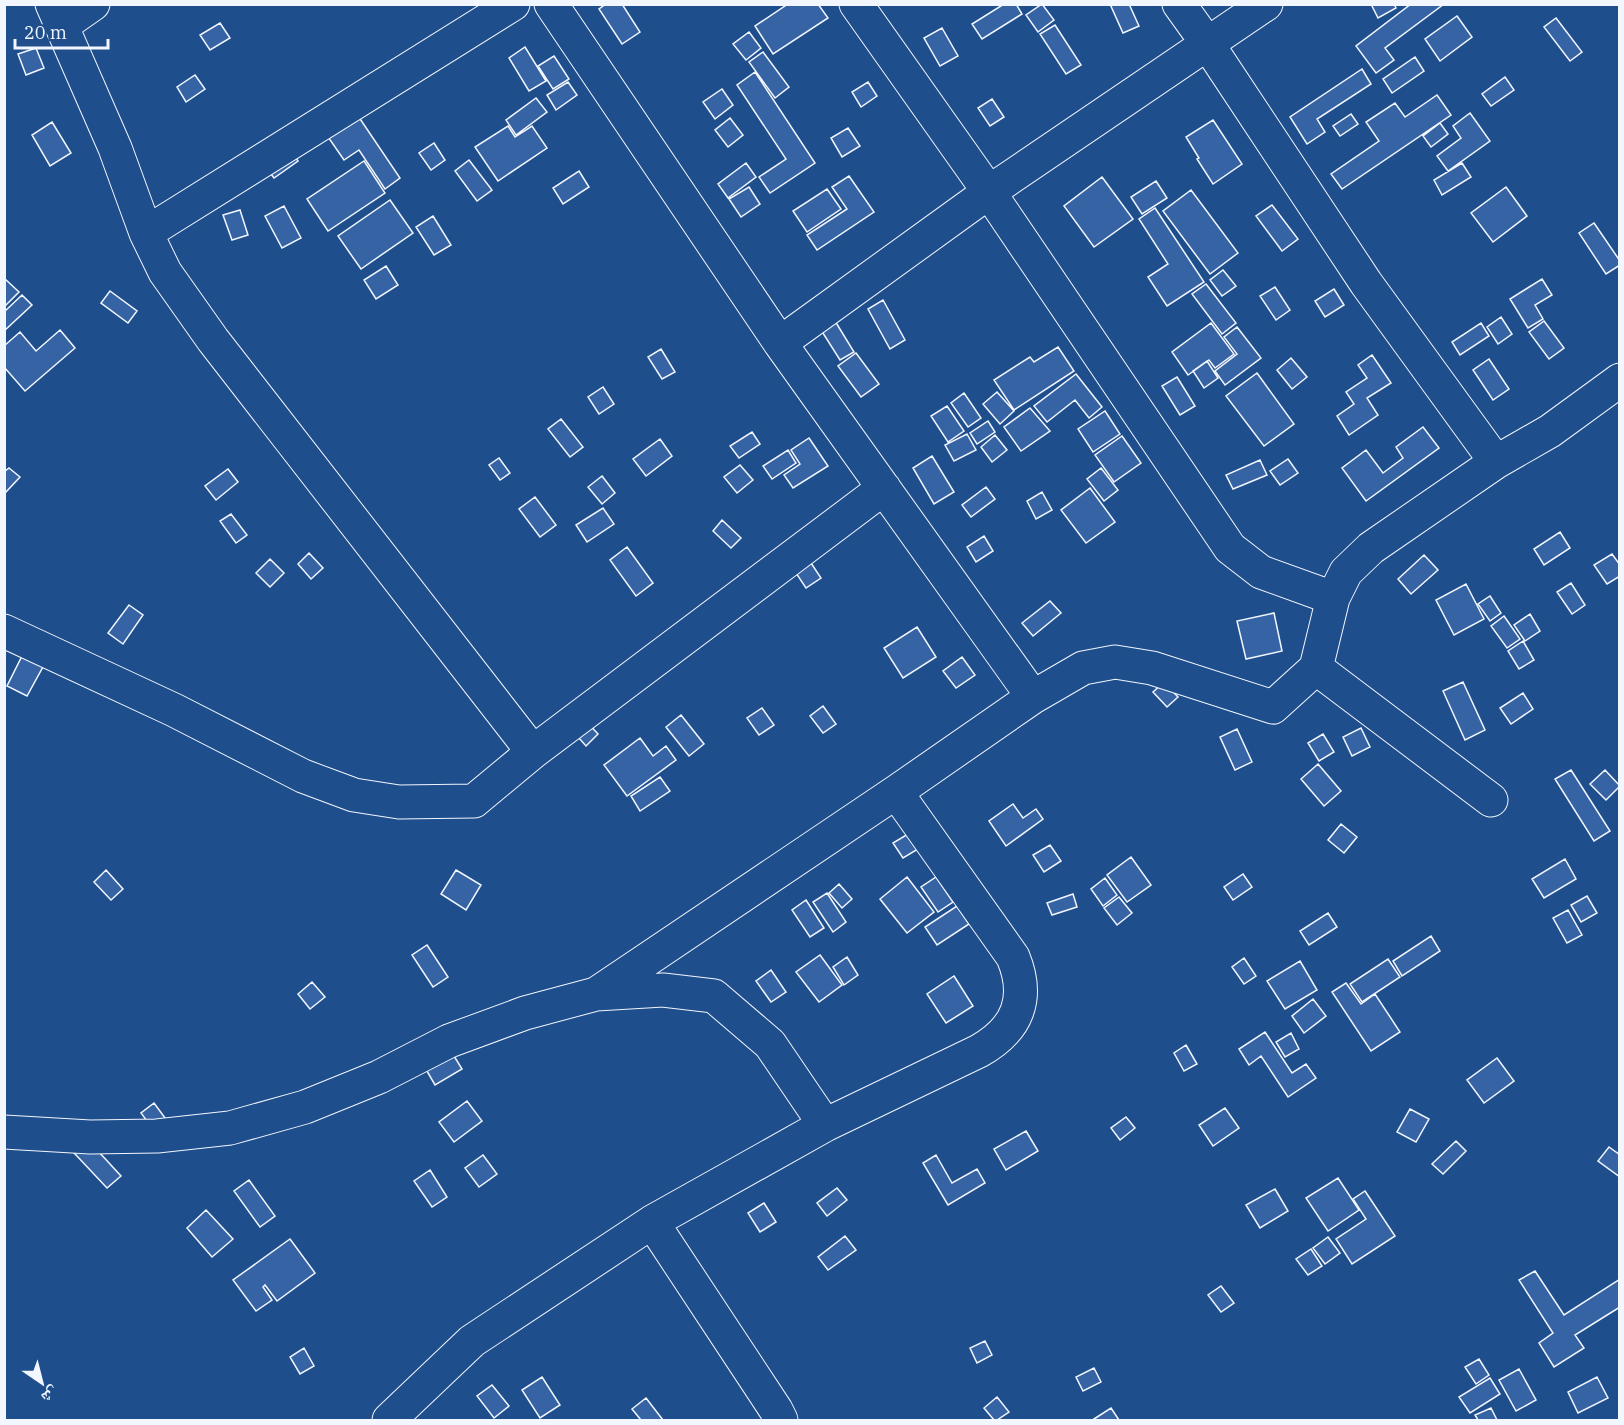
<svg xmlns="http://www.w3.org/2000/svg" width="1624" height="1425" font-family="'IBM Plex Serif','Noto Naskh Arabic',serif">
  <style>
    .building { fill: #3563a3; stroke: #f2f6ff; stroke-width: 1.5 }
    .lines { fill: none; stroke-linecap: round; stroke-linejoin: round }
    .minor-casing { stroke: #f2f6ff; stroke-width: 35 }
    .minor { stroke: #1f4e8c; stroke-width: 33 }
  </style>
  <rect width="100%" height="100%" fill="#1f4e8c"/>
  <path class="building" d="M606,4H622L640,32L622,44L599,9Z
    M788,4H818L828,18L773,54L755,26Z
    M1004,4H1016L1022,14L982,39L972,24Z
    M1042,4L1054,20L1038,32L1026,15Z
    M1110,4H1129L1139,26L1123,33Z
    M1371,4H1394L1396,8L1378,18Z
    M1411,4H1444L1385,48L1394,60L1376,73L1356,46Z
    M1457,16L1472,37L1440,61L1425,39Z
    M1556,18L1582,52L1570,61L1544,27Z
    M220,23L230,38L210,50L200,35Z
    M1055,25L1081,65L1066,74L1040,34Z
    M942,28L958,56L940,66L924,38Z
    M749,32L761,48L746,60L733,44Z
    M525,47L546,81L529,91L509,58Z
    M36,48L44,68L26,75L18,54Z
    M763,52L789,87L775,98L749,62Z
    M554,56L569,79L553,89L538,66Z
    M1415,57L1424,71L1392,93L1383,79Z
    M1362,69L1371,84L1317,119L1325,132L1307,144L1290,117Z
    M755,72L815,163L770,193L759,177L786,159L737,85Z
    M195,75L205,89L186,102L177,87Z
    M1505,77L1514,90L1491,106L1482,94Z
    M568,82L577,95L556,110L547,95Z
    M868,82L877,96L861,107L852,92Z
    M722,89L733,105L715,119L703,102Z
    M1437,95L1451,115L1342,189L1331,174L1379,141L1366,122L1395,103L1405,117Z
    M536,98L547,112L516,135L506,120Z
    M992,99L1004,117L990,126L978,108Z
    M348,101L400,178L385,189L359,150L344,160L317,121Z
    M1470,113L1490,141L1448,171L1437,156L1461,138L1453,126Z
    M1351,114L1358,124L1340,136L1333,126Z
    M730,118L743,135L728,147L715,130Z
    M1213,120L1242,164L1213,184L1197,159L1199,158L1186,137Z
    M52,122L71,153L50,166L32,135Z
    M1440,123L1448,134L1431,147L1423,136Z
    M508,126L515,137L532,126L547,148L498,181L475,147Z
    M848,128L860,146L842,157L831,138Z
    M434,143L445,160L431,170L419,153Z
    M287,144L298,161L274,178L262,162Z
    M469,160L492,190L477,201L455,171Z
    M364,161L385,193L328,231L307,199Z
    M746,163L756,177L728,198L718,184Z
    M1462,163L1471,177L1442,195L1434,180Z
    M579,171L589,187L563,204L553,188Z
    M849,176L874,212L817,250L807,235L847,209L832,187Z
    M1102,177L1133,219L1094,247L1064,206Z
    M1156,181L1167,198L1142,214L1131,197Z
    M749,187L760,204L741,217L729,199Z
    M1506,187L1527,216L1493,242L1471,213Z
    M827,189L841,209L807,232L793,211Z
    M1191,190L1238,253L1210,274L1163,211Z
    M390,200L413,233L361,269L338,236Z
    M1272,205L1298,239L1282,251L1256,216Z
    M284,206L301,238L282,248L265,216Z
    M1155,208L1204,282L1167,306L1148,277L1168,264L1139,219Z
    M240,210L248,235L232,240L223,215Z
    M433,216L451,245L434,255L416,227Z
    M1594,223L1620,261V265L1606,274L1579,233Z
    M386,266L398,285L376,299L364,280Z
    M1223,270L1236,286L1222,296L1210,280Z
    M4,278L19,292L4,307Z
    M1542,279L1552,295L1535,305L1543,319L1528,328L1510,299Z
    M1206,284L1236,323L1222,334L1192,294Z
    M1275,287L1290,310L1276,320L1260,296Z
    M1334,289L1344,305L1325,317L1315,301Z
    M110,291L137,311L128,323L101,303Z
    M22,295L32,305L4,331V312Z
    M883,300L905,340L890,349L868,309Z
    M1501,317L1512,334L1498,344L1487,327Z
    M835,321L854,352L840,360L821,330Z
    M1544,321L1564,348L1549,359L1529,332Z
    M1211,323L1234,354L1215,368L1209,360L1188,375L1172,352Z
    M1481,323L1489,336L1460,355L1452,342Z
    M1237,327L1261,358L1225,385L1215,371L1237,354L1224,337Z
    M60,330L75,348L25,391L4,367V346L20,332L36,351Z
    M1058,347L1074,371L1014,410L994,380L1030,357L1034,362Z
    M661,349L675,372L662,379L648,357Z
    M856,353L879,384L861,397L838,366Z
    M1372,355L1391,383L1367,398L1378,415L1349,435L1337,416L1354,404L1346,392L1367,378L1358,365Z
    M1291,358L1307,377L1292,389L1277,370Z
    M1489,359L1509,389L1493,400L1473,370Z
    M1207,361L1218,378L1204,388L1193,371Z
    M1257,373L1294,424L1264,446L1226,396Z
    M1076,374L1102,407L1089,418L1075,400L1047,422L1034,406Z
    M1177,377L1195,406L1180,415L1162,386Z
    M603,387L614,404L599,414L588,397Z
    M997,392L1014,411L1000,424L983,404Z
    M964,393L981,418L968,427L951,403Z
    M947,406L964,431L948,442L931,416Z
    M1030,408L1050,431L1021,451L1004,427Z
    M1105,411L1120,434L1093,452L1078,429Z
    M561,419L583,447L570,457L548,429Z
    M988,421L995,432L977,444L970,433Z
    M1423,427L1439,448L1366,501L1342,468L1366,450L1383,473L1403,458L1396,447Z
    M752,432L760,444L739,458L730,446Z
    M967,434L976,450L954,461L945,445Z
    M995,435L1007,450L992,462L981,447Z
    M1122,436L1141,463L1114,482L1095,455Z
    M809,438L828,466L793,488L784,475L800,464L791,450Z
    M660,439L672,456L646,476L633,459Z
    M788,450L796,463L772,479L763,466Z
    M932,456L954,492L934,504L913,468Z
    M499,458L510,473L500,480L489,465Z
    M1288,459L1298,473L1280,485L1270,471Z
    M1260,460L1267,475L1233,489L1226,475Z
    M740,465L753,480L737,493L724,477Z
    M9,468L20,477L4,494V472Z
    M1101,468L1118,490L1104,501L1087,479Z
    M228,469L238,482L216,500L205,486Z
    M602,476L615,493L602,504L588,487Z
    M986,487L995,499L971,517L962,505Z
    M1090,488L1115,522L1086,543L1061,510Z
    M1042,492L1052,510L1036,519L1027,501Z
    M535,497L556,525L540,537L519,509Z
    M603,508L614,524L587,542L576,525Z
    M231,514L247,535L236,543L220,521Z
    M722,520L741,538L731,548L713,531Z
    M1560,532L1570,548L1544,565L1534,549Z
    M984,536L993,551L976,562L967,547Z
    M627,547L653,583L636,596L610,560Z
    M309,553L323,568L311,579L298,564Z
    M1612,554L1620,565V576L1607,584L1594,565Z
    M1424,555L1438,570L1411,594L1398,579Z
    M270,559L284,573L270,587L256,573Z
    M809,560L821,578L806,588L794,570Z
    M1571,583L1585,605L1572,614L1557,592Z
    M1466,584L1484,619L1454,635L1436,600Z
    M1490,596L1501,613L1490,621L1478,604Z
    M1050,601L1061,613L1033,636L1022,623Z
    M129,605L143,615L123,644L108,633Z
    M1274,613L1282,651L1246,659L1237,621Z
    M1530,614L1540,631L1525,641L1514,625Z
    M1504,616L1520,639L1507,648L1491,626Z
    M917,627L936,657L903,678L884,648Z
    M1523,641L1534,660L1519,669L1508,651Z
    M23,654L44,665L27,696L7,686Z
    M962,657L975,675L956,688L943,671Z
    M1164,682L1178,697L1167,707L1153,692Z
    M1463,682L1485,730L1465,740L1443,691Z
    M1523,693L1533,709L1511,724L1500,708Z
    M823,706L836,724L823,733L810,716Z
    M762,708L774,725L759,735L747,718Z
    M681,715L704,744L689,756L666,727Z
    M583,718L598,734L586,746L571,729Z
    M1361,728L1370,747L1352,756L1343,737Z
    M1237,729L1252,762L1235,770L1220,737Z
    M1323,734L1334,752L1319,761L1308,743Z
    M640,738L653,756L666,746L676,760L627,796L604,765Z
    M1318,764L1341,791L1324,806L1301,779Z
    M1571,770L1610,831L1594,841L1555,779Z
    M1605,770L1620,786L1606,800L1590,784Z
    M660,777L670,791L640,811L631,796Z
    M1013,804L1023,818L1036,809L1043,819L1006,846L989,821Z
    M1341,824L1357,837L1344,853L1328,840Z
    M908,834L918,849L903,858L893,843Z
    M1050,845L1061,861L1044,872L1033,855Z
    M1131,857L1151,885L1127,902L1107,875Z
    M1565,859L1576,879L1544,898L1532,879Z
    M106,870L123,889L111,900L94,882Z
    M456,870L481,885L466,910L441,894Z
    M1243,874L1252,887L1233,900L1224,887Z
    M907,877L934,912L907,933L880,899Z
    M936,877L953,902L938,912L921,887Z
    M1105,878L1117,895L1103,906L1091,889Z
    M839,884L852,899L842,908L829,893Z
    M827,893L846,922L833,932L813,902Z
    M1073,894L1077,907L1052,915L1047,903Z
    M1587,896L1597,913L1581,922L1571,905Z
    M1119,897L1132,913L1117,925L1104,908Z
    M806,900L824,928L810,937L792,910Z
    M957,906L969,924L937,945L925,927Z
    M1568,910L1582,935L1567,943L1553,918Z
    M1328,913L1337,927L1309,945L1300,931Z
    M1431,936L1440,951L1402,976L1393,961Z
    M427,945L448,977L433,987L412,955Z
    M820,955L842,985L819,1002L796,972Z
    M847,957L858,975L844,985L833,967Z
    M1244,958L1256,976L1244,984L1232,967Z
    M1388,959L1400,977L1362,1002L1350,984Z
    M1300,961L1317,990L1285,1009L1267,981Z
    M771,970L786,992L771,1002L756,981Z
    M954,976L973,1006L946,1023L927,994Z
    M312,982L325,997L310,1009L298,994Z
    M1346,983L1361,1004L1375,994L1400,1032L1371,1051L1332,992Z
    M1313,999L1326,1016L1304,1033L1292,1016Z
    M1265,1032L1292,1073L1306,1064L1316,1078L1288,1097L1261,1056L1249,1065L1239,1049Z
    M1291,1033L1299,1049L1285,1057L1276,1042Z
    M1186,1045L1197,1064L1184,1071L1174,1053Z
    M451,1051L462,1069L435,1085L424,1066Z
    M1497,1058L1514,1081L1484,1103L1467,1080Z
    M467,1101L482,1121L454,1142L439,1122Z
    M154,1103L171,1126L158,1136L141,1113Z
    M1225,1108L1239,1128L1213,1146L1199,1125Z
    M1410,1109L1429,1119L1416,1142L1397,1132Z
    M1126,1117L1135,1128L1120,1140L1111,1128Z
    M75,1126L121,1176L107,1188L61,1139Z
    M1026,1131L1038,1151L1006,1170L994,1149Z
    M1456,1141L1466,1151L1443,1174L1432,1164Z
    M1609,1147L1620,1155V1177L1598,1161Z
    M483,1155L497,1174L479,1187L465,1168Z
    M936,1155L952,1183L977,1169L985,1183L948,1205L923,1163Z
    M430,1170L447,1197L432,1207L414,1181Z
    M1338,1178L1359,1210L1328,1231L1306,1198Z
    M249,1180L275,1216L260,1227L234,1191Z
    M837,1188L847,1200L827,1216L817,1203Z
    M1275,1189L1288,1211L1260,1228L1246,1205Z
    M1365,1191L1395,1236L1352,1264L1336,1239L1366,1219L1353,1199Z
    M764,1203L776,1222L760,1232L748,1213Z
    M206,1210L233,1239L212,1257L187,1228Z
    M845,1236L856,1250L828,1270L818,1257Z
    M1328,1237L1340,1253L1325,1264L1313,1248Z
    M290,1239L315,1273L277,1301L265,1285L263,1287L272,1300L256,1311L233,1280Z
    M1311,1249L1322,1266L1308,1275L1296,1259Z
    M1535,1271L1564,1315L1620,1279V1307L1575,1335L1584,1348L1554,1367L1539,1343L1553,1333L1519,1280Z
    M1221,1286L1234,1303L1221,1312L1208,1295Z
    M985,1341L992,1355L977,1363L970,1348Z
    M304,1348L314,1366L300,1374L290,1357Z
    M1479,1359L1489,1375L1476,1384L1465,1367Z
    M1094,1368L1101,1382L1083,1391L1076,1377Z
    M1519,1369L1536,1400L1516,1411L1499,1380Z
    M542,1377L560,1405L540,1418L522,1390Z
    M1597,1377L1608,1398L1578,1413L1568,1392Z
    M1490,1378L1500,1394L1470,1413L1459,1397Z
    M492,1385L509,1406L494,1418L477,1396Z
    M997,1397L1009,1412L997,1420H994L984,1408Z
    M646,1398L663,1420H641L632,1409Z
    M1111,1408L1119,1420H1095L1094,1419Z
    M1491,1408L1497,1420H1478L1475,1415Z"/>
  <g class="lines">
    <defs>
      <path id="minor" d="M52,4L115,148L146,233L165,272L213,340L533,752
        M551,4L780,343L989,192L1266,4
        M856,4L989,192L1230,548L1261,572L1333,598
        M1179,4L1207,43L1366,283L1496,462
        M63,25L93,4
        M146,233L513,4
        M780,343L1033,697
        M4,631L174,710L303,776L354,795L399,802L474,801L533,752L884,488
        M1316,668L1491,800
        M596,994L896,792L1033,697L1083,668L1115,662L1152,668L1273,707L1316,668L1333,598L1346,572L1371,548L1496,462L1550,431L1620,380
        M4,1132L90,1137L157,1136L230,1128L305,1107L379,1077L449,1041L525,1013L596,994L663,990L714,996L770,1044L825,1125
        M652,1222L776,1410L781,1420
        M389,1420L472,1341L652,1222L825,1125L979,1051C1018,1029 1030,998 1013,957L896,792"/>
    </defs>
    <use href="#minor" class="minor-casing"/>
    <use href="#minor" class="minor"/>
  </g>
  <rect width="1624" height="1425" fill="none" stroke="#f2f6ff" stroke-width="12"/>
  <g transform="translate(42 1383) rotate(145)" stroke="#1f4e8c" stroke-width="4.5" paint-order="stroke">
  <path d="M0-4.5L10 22L0 15L-10 22Z" fill="#f2f6ff"/>
  <text y="-9" font-size="16" font-weight="bold" text-anchor="middle" fill="#f2f6ff">ش</text>
  </g>
  <path d="M15 39v9h93v-9" fill="none" stroke="#f2f6ff" stroke-width="3"/>
  <text x="24" y="39" font-size="18" fill="#f2f6ff" stroke="#1f4e8c" stroke-width="4.5" paint-order="stroke">20 m</text>
</svg>
